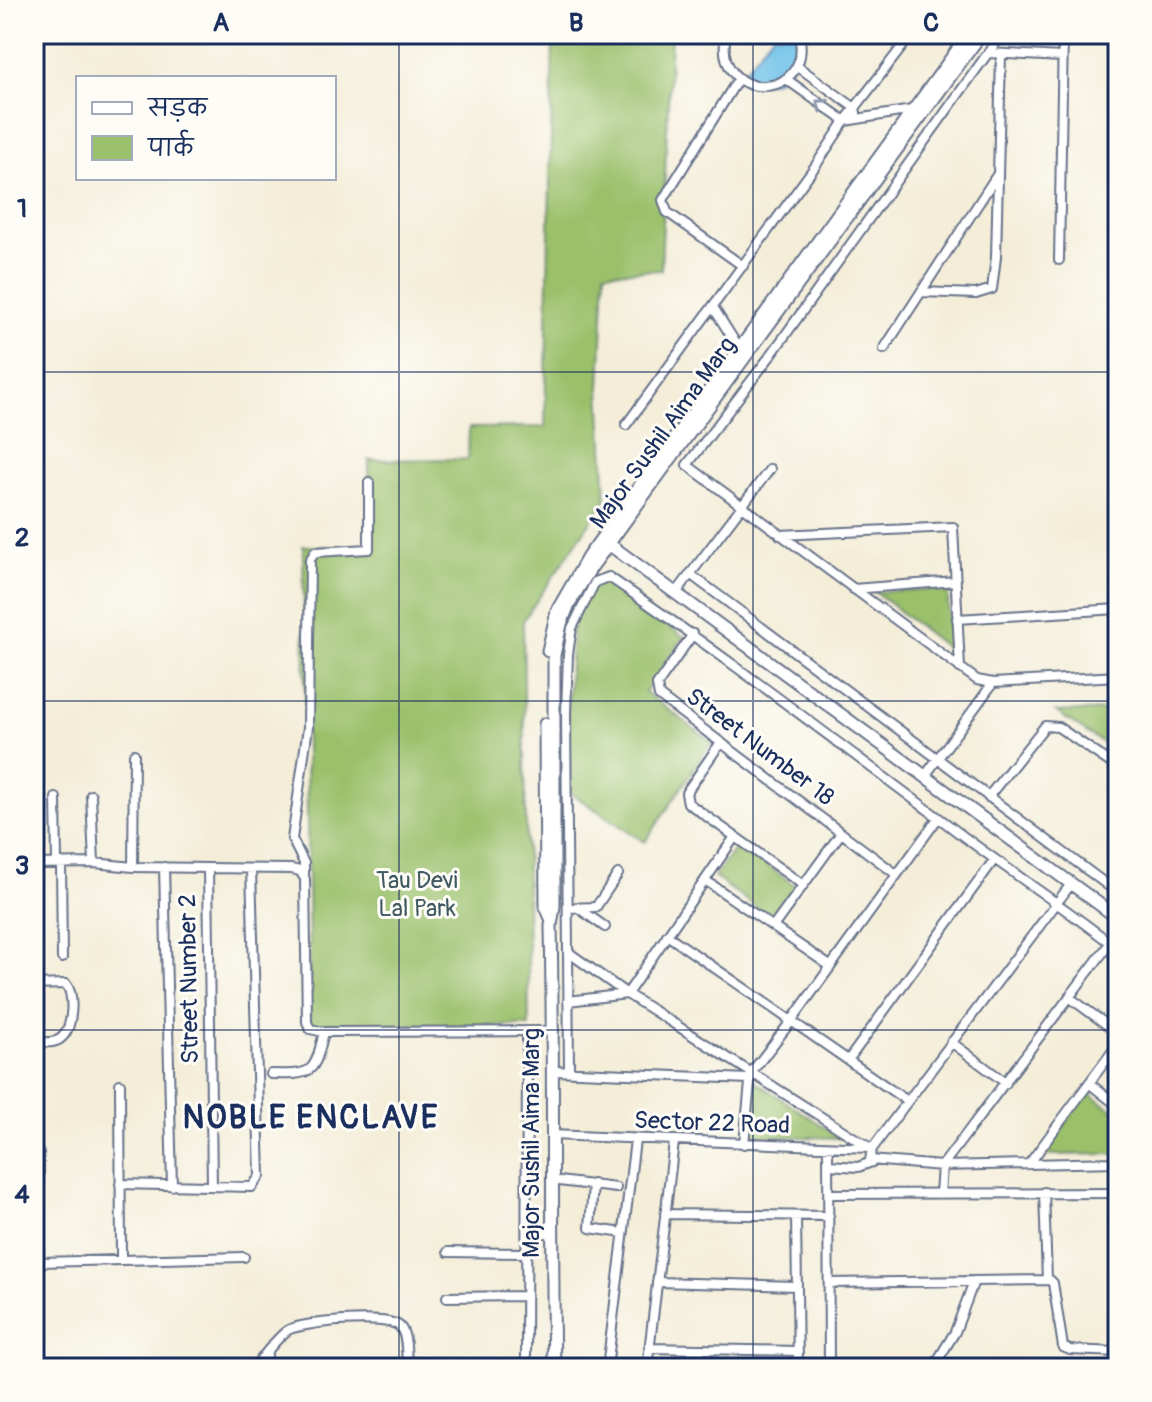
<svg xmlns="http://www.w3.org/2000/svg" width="1152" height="1402" font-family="Pangolin,'Playpen Sans Deva',sans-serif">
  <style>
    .green { fill: #9ac06b; stroke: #5a7864; stroke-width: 2 }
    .water { fill: #6dc1e9; stroke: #4478a4; stroke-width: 2 }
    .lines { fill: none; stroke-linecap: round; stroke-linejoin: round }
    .minor-casing { stroke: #677289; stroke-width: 12 }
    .tertiary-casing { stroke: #677289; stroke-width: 15 }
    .minor { stroke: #fff; stroke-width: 8 }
    .tertiary { stroke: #fff; stroke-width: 11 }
    .oneway { stroke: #8d97ae }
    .grid { fill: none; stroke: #1b2f5e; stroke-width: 2; stroke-opacity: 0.55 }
    .labels { text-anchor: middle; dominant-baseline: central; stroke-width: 6; stroke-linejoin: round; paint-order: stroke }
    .street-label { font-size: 24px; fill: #1b2f5e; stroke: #fdfcf7 }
    .park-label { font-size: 24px; fill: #415a62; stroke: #fdfcf7 }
    .district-label { font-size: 32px; font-weight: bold; letter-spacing: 2px; fill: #1b2f5e; stroke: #fdfcf7 }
    .neatline { fill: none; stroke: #1b2f5e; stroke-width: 3 }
    .grid-label { font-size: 26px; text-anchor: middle; font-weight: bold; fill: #1b2f5e }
  </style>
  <rect width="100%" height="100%" fill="#fdfcf7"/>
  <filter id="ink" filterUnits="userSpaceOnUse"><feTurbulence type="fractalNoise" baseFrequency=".0125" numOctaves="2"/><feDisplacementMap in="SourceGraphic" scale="16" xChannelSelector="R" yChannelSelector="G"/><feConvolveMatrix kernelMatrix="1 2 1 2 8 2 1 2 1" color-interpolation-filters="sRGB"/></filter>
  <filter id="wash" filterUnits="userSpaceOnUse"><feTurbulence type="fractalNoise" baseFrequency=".006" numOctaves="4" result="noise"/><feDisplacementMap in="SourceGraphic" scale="32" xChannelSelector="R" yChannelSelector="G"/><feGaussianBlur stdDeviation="1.8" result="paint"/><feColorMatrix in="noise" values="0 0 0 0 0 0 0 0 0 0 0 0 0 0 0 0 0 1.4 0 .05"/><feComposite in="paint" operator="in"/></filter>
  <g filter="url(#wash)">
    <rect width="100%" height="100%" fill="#f4eed9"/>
    <path class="green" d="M553,34H671L661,270L605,272L600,389L606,499L523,621L529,1026L310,1024L303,546L369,548V460L468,459L469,428L545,427Z
      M592,574L684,637L645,692L712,742L645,842L563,788L572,629Z
      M948,588L949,650L875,592Z
      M1118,710V753L1056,712Z
      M738,844L797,887L774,920L714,877Z
      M753,1080L841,1138L752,1136Z
      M1087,1092L1118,1113V1154L1043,1155Z
      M679,1356L792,1357V1368H677Z"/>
    <path class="water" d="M773,34H796C802,73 774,93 739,77Z"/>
  </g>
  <g filter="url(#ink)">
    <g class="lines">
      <defs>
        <path id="minor" d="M726,34C712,105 815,102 799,34
          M988,53L1002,34
          M1062,57L988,53L771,355L687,465L977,680L993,683L1118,676
          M797,66L855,108L856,113
          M34,70L40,34
          M738,79L663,200L667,212L743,266
          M786,79L845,121L912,110
          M1059,260L1063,34
          M921,292L976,294L992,289L996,257L1001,55
          M713,307L740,350
          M884,349L997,175
          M626,425L816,165L845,121L912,34
          M780,535L953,527L960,668
          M690,574L1118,893
          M853,589L956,581
          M676,593L770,469
          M957,619L1118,609
          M693,634L657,685L659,696L896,874
          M721,742L686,793L688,803L803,885
          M925,776L993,683
          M91,795L94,863
          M988,797L1045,726L1058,727L1118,768
          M56,798L57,863
          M61,863L62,958
          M34,864L94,863L133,867L291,869L300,871L305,879L307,1022L310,1029L324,1032L554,1031
          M133,867L134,754
          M164,867L172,1186
          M208,868L212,1186
          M304,875V863L292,839L308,727L310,560L315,552L369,549V482
          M705,880L830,966
          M1071,884L889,1126L872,1149L870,1160L942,1166L1118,1162
          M577,907L605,927
          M568,908L596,907L618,874
          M773,927L841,833
          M667,935L907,1101
          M568,952L569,1071
          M34,985L66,984C75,995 73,1030 60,1039C53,1044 42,1042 34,1042
          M1069,997L1118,1033
          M568,1001L627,994L734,838
          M951,1042L1006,1083
          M849,1059L994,860
          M554,1071L749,1079
          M271,1074C315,1075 314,1073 324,1032
          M1089,1083L1118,1106
          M120,1084L121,1260
          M551,1135L870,1148
          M744,1144L751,1073L792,1020L938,818
          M828,1147L829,1368
          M872,1149L627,994L568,952L566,713L568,654L572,628L595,582L609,577C724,655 835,741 947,824C1003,867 1062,905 1118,949
          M1029,1164L1118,1044
          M829,1165L858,1167L872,1162
          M551,1180L616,1188
          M120,1184L252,1187L260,1176L251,869
          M593,1184L590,1228L623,1233
          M1044,1192L1047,1280
          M829,1194L1118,1193
          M940,1194L942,1166L1110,943
          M665,1214L829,1216
          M796,1216L798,1368
          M528,1233H551
          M448,1252L528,1253
          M40,1262L244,1257
          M657,1282L797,1286
          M829,1283L1050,1280L1053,1283L1063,1347L1070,1350L1118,1352
          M447,1297L526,1296
          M649,1348L798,1351
          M266,1354L271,1368
          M39,1368V1153
          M254,1368C264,1356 275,1339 288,1330C301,1322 387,1315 399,1326C408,1334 406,1356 407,1368
          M526,1368L527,1032
          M607,1368L635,1140
          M647,1368L674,1142
          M933,1368L955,1332L974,1281"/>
        <path id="tertiary" d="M606,542L1118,918
          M548,651L557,611L588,557L969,34
          M545,724L546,907L551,918
          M554,1368C551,1220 554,1073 551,926L554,906V655L561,624L569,604L590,569L981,34"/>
      </defs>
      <use href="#minor" class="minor-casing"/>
      <use href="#tertiary" class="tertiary-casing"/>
      <use href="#minor" class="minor"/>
      <use href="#tertiary" class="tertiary"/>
    </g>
    <defs><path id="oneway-chevron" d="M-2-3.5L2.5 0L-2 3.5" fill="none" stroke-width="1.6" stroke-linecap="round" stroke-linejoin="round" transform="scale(2)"/></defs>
    <use class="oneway" href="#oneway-chevron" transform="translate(821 104) rotate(-145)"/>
  </g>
  <path class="grid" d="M399,34V1368M753,34V1368M34,372H1118M34,701H1118M34,1030H1118"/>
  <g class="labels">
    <g class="street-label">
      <text transform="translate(663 433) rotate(-54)">Major Sushil Aima Marg</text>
      <text transform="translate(760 747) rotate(37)">Street Number 18</text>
      <text transform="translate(189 979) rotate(-91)">Street Number 2</text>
      <text transform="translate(712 1123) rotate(2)">Sector 22 Road</text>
      <text transform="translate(531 1143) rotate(-90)">Major Sushil Aima Marg</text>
    </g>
    <g class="park-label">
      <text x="417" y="880">Tau Devi<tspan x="417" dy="28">Lal Park</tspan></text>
    </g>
    <g class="district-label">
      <text x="311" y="1118">NOBLE ENCLAVE</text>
    </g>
  </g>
  <rect width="1152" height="1402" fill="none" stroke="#fdfcf7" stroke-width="88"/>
  <rect x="76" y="76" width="260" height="104" fill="#fdfcf7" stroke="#a3aaba" stroke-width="2"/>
  <rect x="92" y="102" width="40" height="12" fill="#ffffff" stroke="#a3aaba" stroke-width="2"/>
  <text x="148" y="116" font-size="24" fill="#1b2f5e">सड़क</text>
  <rect x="92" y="136" width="40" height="24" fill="#9ac06b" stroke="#a3aaba" stroke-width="2"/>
  <text x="148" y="156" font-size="24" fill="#1b2f5e">पार्क</text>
  <rect x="44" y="44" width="1064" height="1314" class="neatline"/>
  <g class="grid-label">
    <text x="221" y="31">A</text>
    <text x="576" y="31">B</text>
    <text x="931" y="31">C</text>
    <text x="22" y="217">1</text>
    <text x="22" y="546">2</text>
    <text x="22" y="874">3</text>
    <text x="22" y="1203">4</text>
  </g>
</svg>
